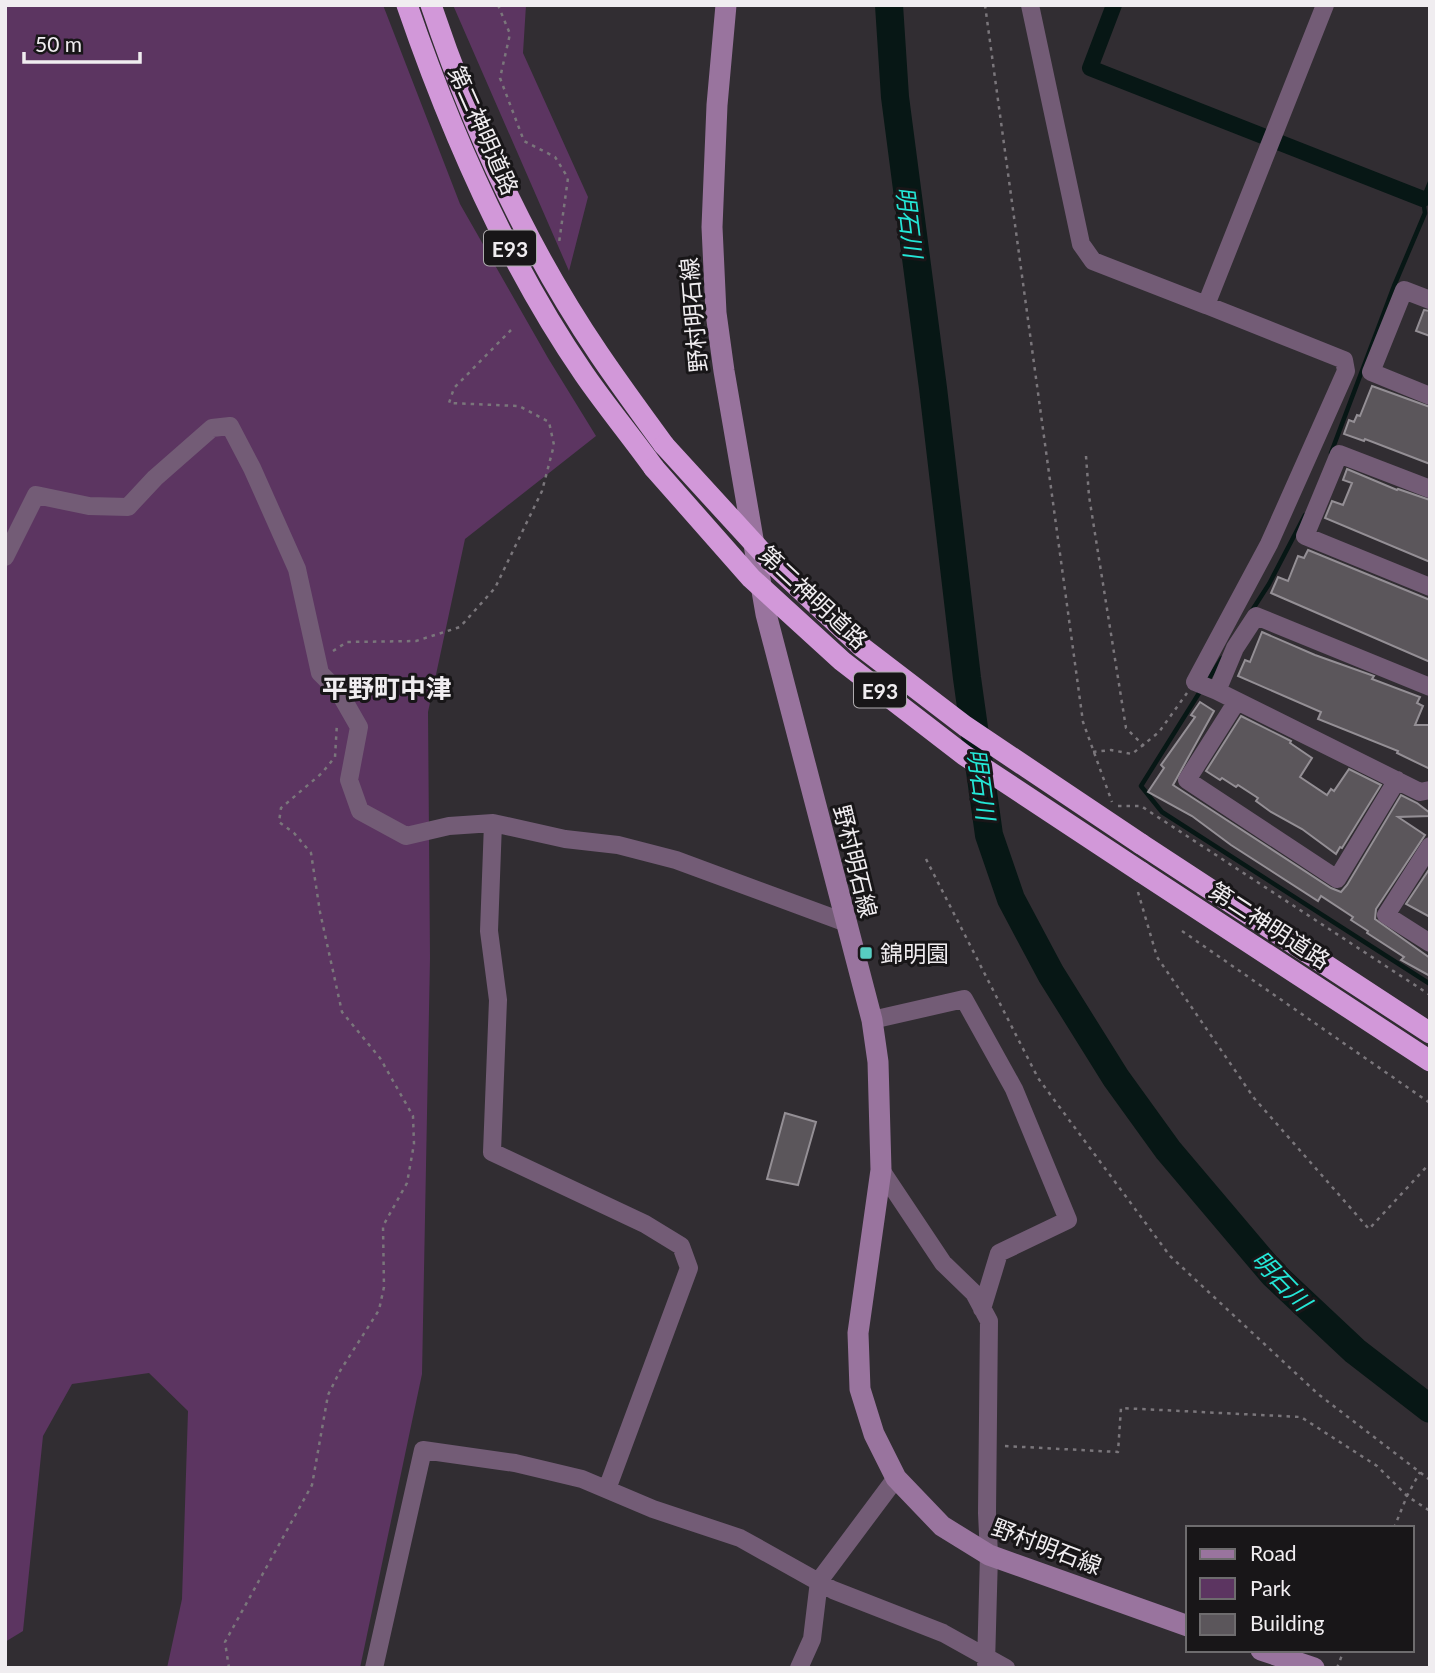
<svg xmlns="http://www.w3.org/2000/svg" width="1435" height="1673" font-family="Lato,'Noto Sans JP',sans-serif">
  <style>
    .green { fill: #5c3561 }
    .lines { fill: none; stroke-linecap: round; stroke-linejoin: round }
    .stream { stroke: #071715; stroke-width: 4.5 }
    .canal { stroke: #071715; stroke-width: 16 }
    .river { stroke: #071715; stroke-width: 28 }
    .building { fill: #5b565b; stroke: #948f95; stroke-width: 2 }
    .path { stroke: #7a767b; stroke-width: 2.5; stroke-dasharray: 3.5 5; stroke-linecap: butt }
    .street { stroke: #735c76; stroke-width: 18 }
    .secondary { stroke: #99749e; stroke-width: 21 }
    .highway { stroke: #d298d9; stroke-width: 21 }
    .highway-bridge { stroke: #d298d9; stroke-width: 21 }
    .poi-dot { fill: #57cec2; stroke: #181618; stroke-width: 2.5 }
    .labels { text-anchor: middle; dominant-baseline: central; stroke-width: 6; stroke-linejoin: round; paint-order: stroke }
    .shield { fill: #181618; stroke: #afacaf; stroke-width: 2 }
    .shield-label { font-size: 21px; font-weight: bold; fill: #f0edf0 }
    .street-label { font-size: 23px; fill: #f0edf0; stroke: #181618 }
    .poi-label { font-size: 23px; fill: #f0edf0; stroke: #181618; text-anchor: start }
    .water-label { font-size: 24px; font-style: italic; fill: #24e6d6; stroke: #181618 }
    .quarter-label { font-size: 26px; font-weight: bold; fill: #f0edf0; stroke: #181618 }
  </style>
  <rect width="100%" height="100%" fill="#312d32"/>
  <path class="green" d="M5,5H383L460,204L548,358L596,436L465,539L428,712L430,958L422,1374L360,1668H167L182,1599L188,1411L149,1373L72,1384L43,1436L23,1631L5,1642Z
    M453,5H526L523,53L588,197L569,271Z"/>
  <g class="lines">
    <path class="stream" d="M1331,453L1394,286L1425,213L1423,199L1430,182
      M1251,612L1269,584L1305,515
      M1206,683L1222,658
      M1201,690L1141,786L1162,812L1430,984"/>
    <path class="canal" d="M1114,5L1090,68L1423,199"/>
    <path class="river" d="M889,5L895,97L933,388L967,678L989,835L1011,899L1051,974L1116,1078L1168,1150L1273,1274L1355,1351L1430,1409"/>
  </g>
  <path class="building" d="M1424,310L1430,311V336L1416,331Z
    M1372,386L1430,407V464L1365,439L1364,441L1344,434L1349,420L1354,422L1357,415L1360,416Z
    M1347,469L1397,490L1398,489L1430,500V562L1325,518L1332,501L1343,505L1352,483L1343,480Z
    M1308,550L1430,600V662L1271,593L1278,577L1288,581L1298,556L1304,558Z
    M1262,632L1315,655L1374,676L1372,679L1420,697L1417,703L1423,706L1415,725H1430V769L1397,753L1398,751L1318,719L1321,712L1238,676L1245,660L1250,662Z
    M1200,702L1214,711L1173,785L1331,888L1341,892L1347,885L1401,795L1417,803L1430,813V816L1398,817L1425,835L1376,909L1375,919L1430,958V976L1401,960L1404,957L1367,933L1368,931L1351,920L1353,917L1321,896L1318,901L1231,845L1192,816L1148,792L1164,768L1161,765L1195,717L1191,715Z
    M1241,716L1291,741L1290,743L1312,758L1300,777L1327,795L1331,789L1334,791L1349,769L1381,785L1342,848L1340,847L1336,854L1302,829L1271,812L1256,801L1258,798L1238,785L1236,787L1222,778L1220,780L1206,771Z
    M1430,868V917L1406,904Z
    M785,1113L816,1122L798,1185L767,1179Z"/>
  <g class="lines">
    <path class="path" d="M498,5L510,34L500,78L524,141L555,157L568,178L559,243
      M985,5L1083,722L1112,802
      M1086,456L1089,496L1126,728L1144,746
      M333,651L347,642L416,641L460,627L495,588L542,491L554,445L549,422L519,406L449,403L454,388L511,330
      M1093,752L1111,750L1132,754L1159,732L1187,693
      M1118,806H1141L1430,995
      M926,859L1038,1078L1170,1256L1318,1394L1430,1480
      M1138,892L1157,957L1254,1098L1369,1229L1430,1163
      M1182,931L1430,1103
      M1005,1446L1118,1452L1121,1408L1301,1417L1377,1466L1407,1496L1430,1511
      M1394,1528L1407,1496L1420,1472
      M229,1668L225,1642L312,1485L328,1395L340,1371L379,1310L384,1287L383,1226L407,1183L414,1144L413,1116L380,1058L342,1012L320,912L311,853L294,833L279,822L281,808L322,773L335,757L337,723
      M1337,1668L1344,1650"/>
    <path class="street" d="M1030,5L1081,244L1093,261L1206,305L1325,5
      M1430,300L1404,290L1371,372L1430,396
      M1206,305L1344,360L1346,371L1269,544L1195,682L1217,691
      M1430,489L1339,454L1305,536L1430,587
      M5,557L36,495L89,506L128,507L155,478L212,428L230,426L252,468L297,569L320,673L339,692L359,727L349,780L360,811L406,836L449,826L493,823L565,839L618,845L676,860L844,922
      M1430,687L1256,616L1235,648L1217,691L1420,792L1430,790
      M1237,701L1187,780L1337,879L1397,780
      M493,823L489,931L498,1000L492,1152L645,1224L681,1246L689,1268L607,1489
      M1430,846L1386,915L1430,943
      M872,1020L964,999L1014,1089L1068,1220L999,1253L982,1309
      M881,1170L943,1263L974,1293L989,1321L987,1513L989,1555L986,1664
      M374,1668L423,1450L515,1463L582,1479L653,1509L740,1538L833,1590L943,1633L1006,1668
      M799,1668L812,1639L819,1581L896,1478"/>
    <path class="secondary" d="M726,5L717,105L712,227L716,313L724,371L766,614L872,1020L878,1062L881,1170L858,1333L860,1389L874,1434L896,1478L942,1526L989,1555L1188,1626
      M1261,1650L1314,1668"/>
    <path class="highway" d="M407,5C451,133 507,262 584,374C606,406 631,436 654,468
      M431,5C472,127 527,248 599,354C620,385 642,415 664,445
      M1141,844L1430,1033
      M1141,872L1430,1061"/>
    <path class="highway-bridge" d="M664,445L771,562L863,648L965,726L1141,844
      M654,468L751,578L842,661L964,755L1141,872"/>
  </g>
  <rect class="poi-dot" x="859" y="946" width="14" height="14" rx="3.5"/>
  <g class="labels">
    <g class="shield">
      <rect x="484" y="230.5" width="52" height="35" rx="5"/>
      <rect x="854" y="672.5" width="52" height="35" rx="5"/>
    </g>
    <g class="shield-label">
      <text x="510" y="248">E93</text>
      <text x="880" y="690">E93</text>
    </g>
    <g class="street-label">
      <text transform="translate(484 130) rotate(66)">第二神明道路</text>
      <text transform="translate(693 315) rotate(-95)">野村明石線</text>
      <text transform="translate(814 597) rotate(43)">第二神明道路</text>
      <text transform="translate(856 861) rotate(76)">野村明石線</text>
      <text transform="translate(1270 925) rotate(33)">第二神明道路</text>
      <text transform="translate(1047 1546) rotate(21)">野村明石線</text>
    </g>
    <g class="poi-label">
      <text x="880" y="953">錦明園</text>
    </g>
    <g class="water-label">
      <text transform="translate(910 222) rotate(83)">明石川</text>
      <text transform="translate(982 784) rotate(82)">明石川</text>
      <text transform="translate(1282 1280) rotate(46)">明石川</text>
    </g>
    <g class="quarter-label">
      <text x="387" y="688">平野町中津</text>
    </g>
  </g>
  <rect width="1435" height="1673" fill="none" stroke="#f0edf0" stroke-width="14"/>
  <rect x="1186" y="1526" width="228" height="126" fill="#181618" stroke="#6e6c6e" stroke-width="2"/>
  <rect x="1200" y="1549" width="35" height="10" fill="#99749e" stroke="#6e6c6e" stroke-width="2"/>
  <text x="1250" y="1561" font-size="21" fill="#f0edf0">Road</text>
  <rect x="1200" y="1578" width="35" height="21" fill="#5c3561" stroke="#6e6c6e" stroke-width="2"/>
  <text x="1250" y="1596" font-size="21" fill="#f0edf0">Park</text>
  <rect x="1200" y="1614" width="35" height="21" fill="#5b565b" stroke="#6e6c6e" stroke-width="2"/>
  <text x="1250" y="1631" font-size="21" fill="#f0edf0">Building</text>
  <path d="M24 52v10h116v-10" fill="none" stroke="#f0edf0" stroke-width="3.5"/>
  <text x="35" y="52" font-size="21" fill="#f0edf0" stroke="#181618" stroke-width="5" paint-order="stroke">50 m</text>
</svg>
